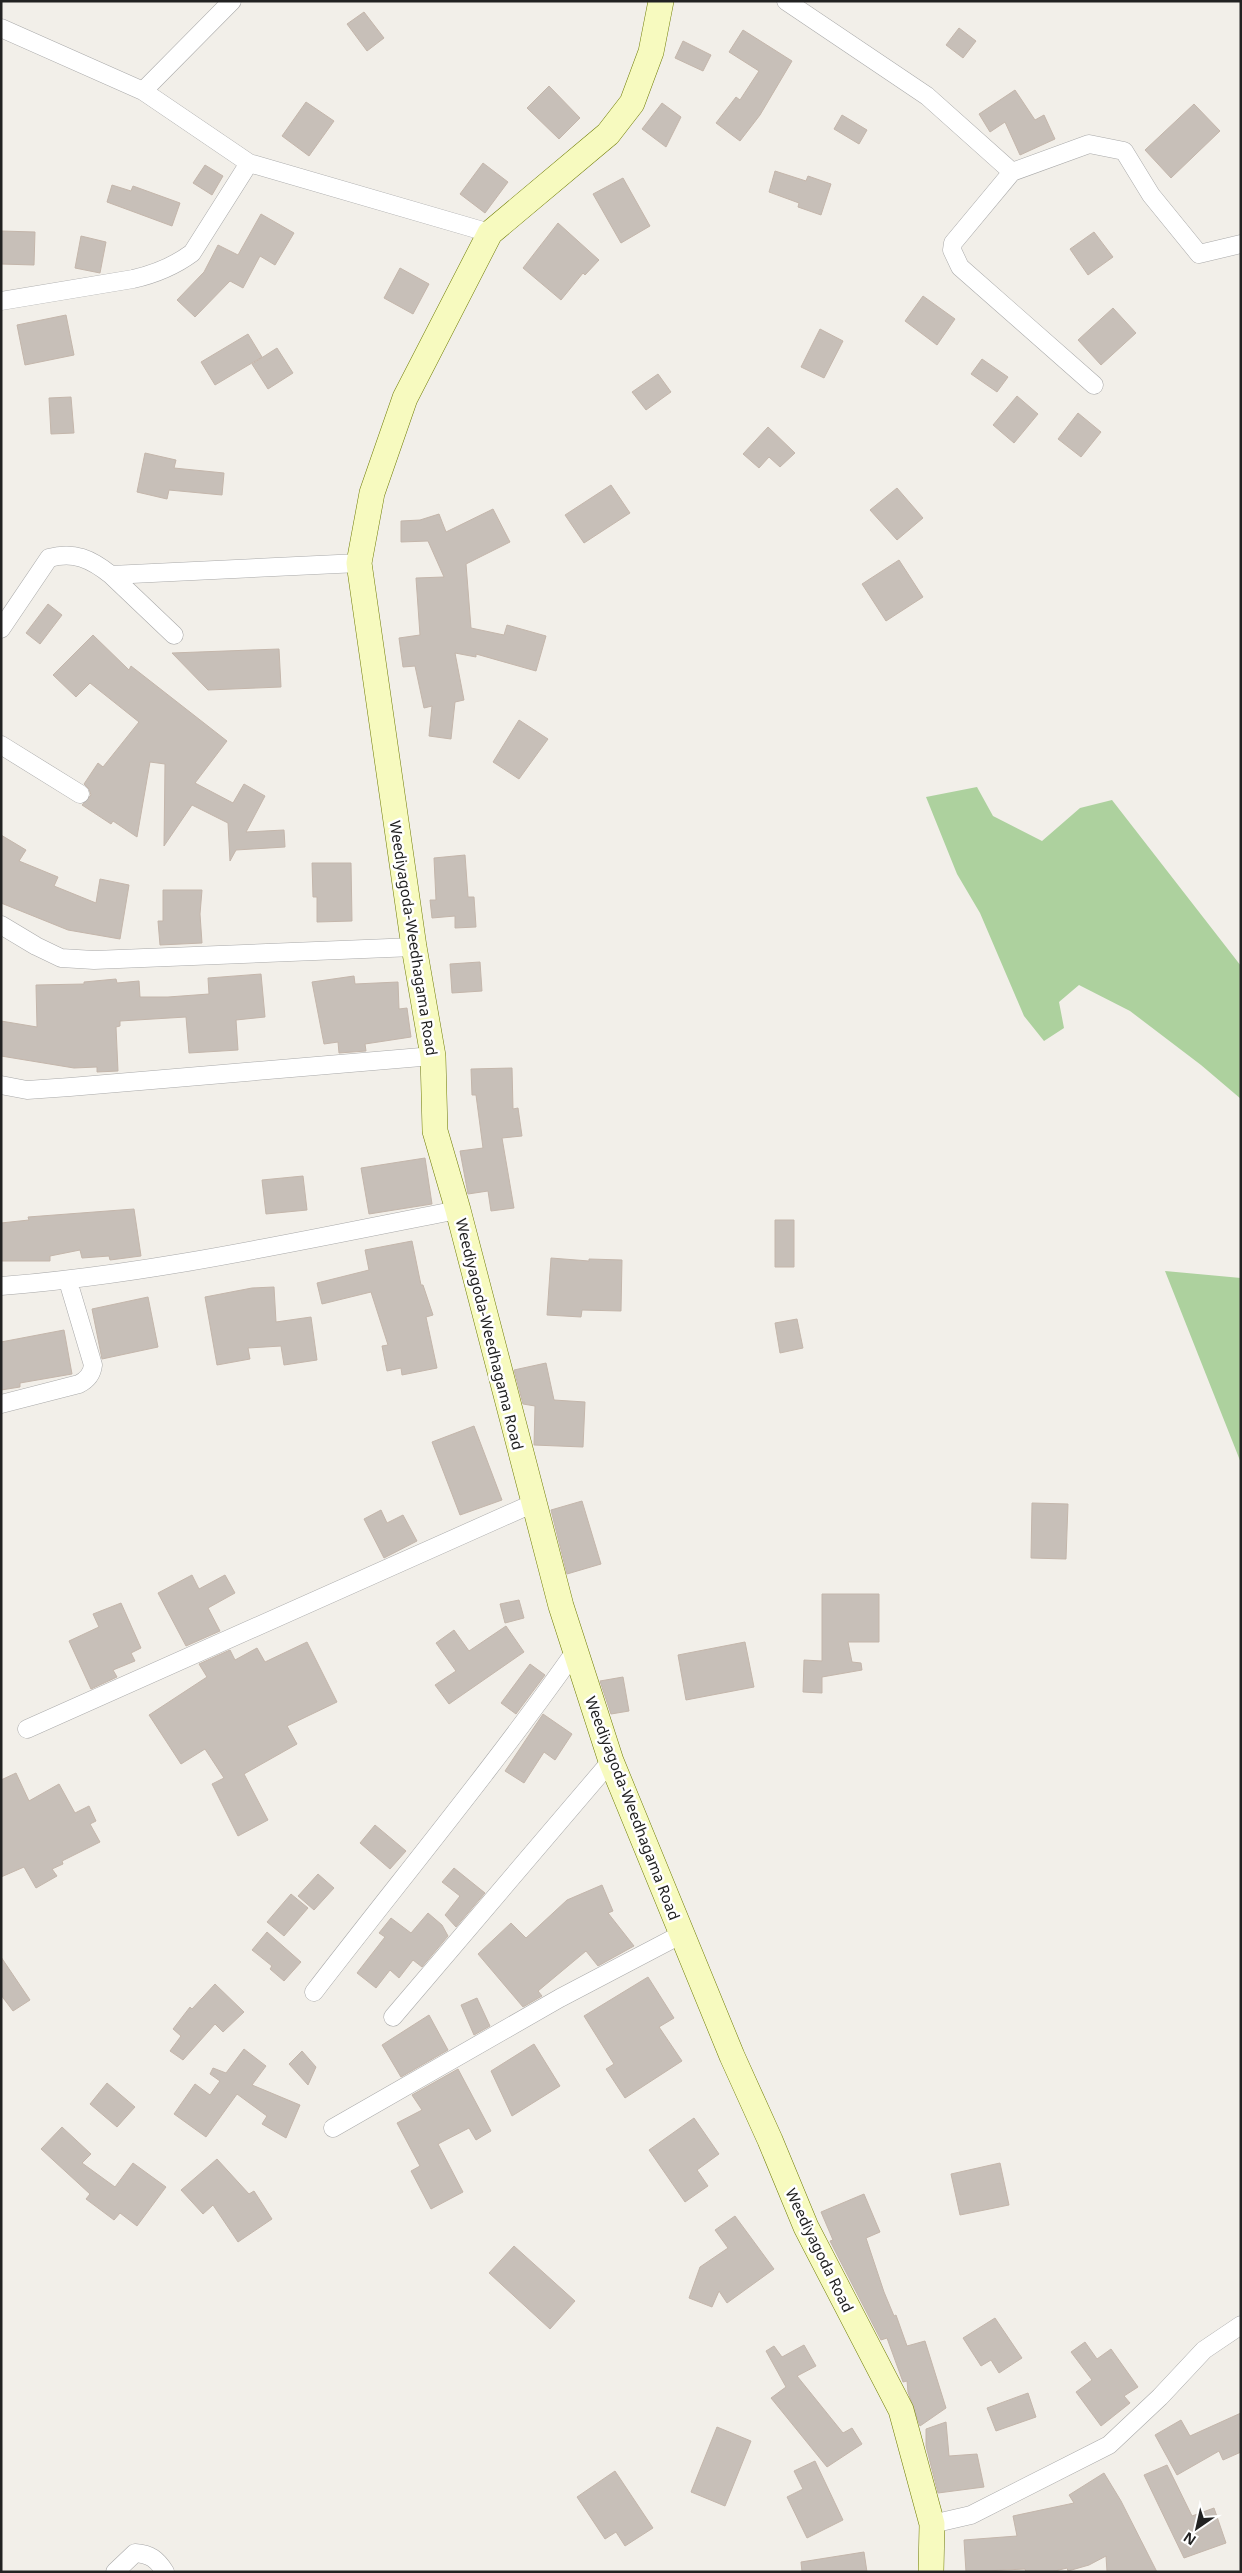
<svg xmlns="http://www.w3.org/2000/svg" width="1242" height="2573" font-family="'Noto Sans',sans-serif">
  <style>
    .forest { fill: #add19e }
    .building { fill: #c7bfb8; stroke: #c4b6ab }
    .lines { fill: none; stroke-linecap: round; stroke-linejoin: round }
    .street-casing { stroke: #a9a9a9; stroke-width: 19 }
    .secondary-casing { stroke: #707d05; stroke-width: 26 }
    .street { stroke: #fff; stroke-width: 18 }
    .secondary { stroke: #f7fabf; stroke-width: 25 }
    .labels { text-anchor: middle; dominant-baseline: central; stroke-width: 5; stroke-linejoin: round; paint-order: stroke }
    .street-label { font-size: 15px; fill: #222; stroke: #fff }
  </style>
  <rect width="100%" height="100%" fill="#f2efe9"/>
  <path class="forest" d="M977,787L993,816L1042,841L1080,808L1112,800L1241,966V1099L1201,1065L1130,1011L1079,985L1059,1002L1064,1028L1044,1041L1024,1016L980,913L957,874L926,797Z
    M1165,1271L1241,1278V1463Z"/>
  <path class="building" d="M364,12L384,38L367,51L347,24Z
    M959,28L976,41L963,58L946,45Z
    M743,30L792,61L760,115L740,141L716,123L736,97L740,100L759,71L729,52Z
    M683,41L711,55L703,71L675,58Z
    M549,86L580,118L559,139L527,108Z
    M1015,90L1035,120L1044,115L1055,139L1020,155L1005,122L990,132L979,114Z
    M306,102L334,121L309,156L282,136Z
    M662,103L681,117L666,147L642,129Z
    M1194,104L1220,131L1171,178L1145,150Z
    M842,115L867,130L859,144L834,129Z
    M483,163L508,182L485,213L460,194Z
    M205,165L223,176L212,195L193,183Z
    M775,171L806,181L808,176L831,184L821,215L798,207L799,203L769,192Z
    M623,178L650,226L621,243L593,194Z
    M112,185L131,191L133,186L180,203L172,226L107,202Z
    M261,214L294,233L275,265L260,256L243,288L230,281L195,317L177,300L204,272L218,245L238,255Z
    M558,223L599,260L585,275L583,273L561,300L523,268Z
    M1,231L35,232L34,265L1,264Z
    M1094,232L1113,257L1088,275L1070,249Z
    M81,236L106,242L100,273L75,268Z
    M400,268L429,284L413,314L384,298Z
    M923,296L955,319L937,345L905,321Z
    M1113,308L1136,333L1101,365L1078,340Z
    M66,315L74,355L25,365L17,325Z
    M820,329L843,341L824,378L801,367Z
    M248,334L262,357L215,385L201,362Z
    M277,348L293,373L268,389L252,364Z
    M982,359L1008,377L997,392L971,374Z
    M658,374L671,392L646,410L632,392Z
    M1017,396L1038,414L1014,443L993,425Z
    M71,397L74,433L51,434L49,398Z
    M1078,413L1101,432L1081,457L1058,439Z
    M768,427L795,453L780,467L769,457L759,468L743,454Z
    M145,453L176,460L174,468L224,473L222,495L169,490L167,499L137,492Z
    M611,485L630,513L584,543L565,515Z
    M897,488L923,518L897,540L870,510Z
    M493,509L510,542L466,564L471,628L504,635L507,625L546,636L536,671L476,654V657L455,653L464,700L455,702L451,739L429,736L432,706L424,708L415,666L403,667L399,638L420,635L416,578L444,577L428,541L401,542V521L420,520L439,514L446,532Z
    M899,560L923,597L886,621L862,584Z
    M48,604L62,615L40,644L26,633Z
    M93,635L129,670L131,666L227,741L195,783L233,803L244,784L265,796L246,832L284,830L285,847L236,850L230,861L228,823L192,805L164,846L165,764L150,762L137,837L113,821L111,824L82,805L91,795L89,789L84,784L98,763L103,767L139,722L90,683L76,697L53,675Z
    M279,649L281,687L208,690L172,653Z
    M519,720L548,739L519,779L493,762Z
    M1,835L26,850L19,861L58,877L54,886L96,903L100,879L129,885L120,939L68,930L1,903Z
    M465,855L468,897H474L476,927L455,928V916L432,918L430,900H436L434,858Z
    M312,863H351L352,921L317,922V897H313Z
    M163,890H202L200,914L202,943L160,945L158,921H163Z
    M480,962L482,991L452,993L450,964Z
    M261,974L265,1017L236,1020L238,1050L189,1053L186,1017L120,1021V1026L116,1027L118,1071L97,1072V1067L74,1068L1,1056V1021L37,1027L36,985L84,984V982L116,979L117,983L139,981L140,997H168L209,994L208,978Z
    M354,976L355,984L398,982L399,1009L407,1008L411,1037L365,1044L366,1051L339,1053L338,1042L324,1044L312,982Z
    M512,1068L513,1109L518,1108L522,1136L502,1138L514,1208L491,1211L488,1191L468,1194L460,1151L483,1148L476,1095H472L471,1069Z
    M425,1158L432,1204L369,1214L361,1168Z
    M303,1176L307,1210L266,1214L262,1180Z
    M134,1209L141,1256L110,1260L109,1256L82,1258L80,1250L50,1256V1261H1V1223L29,1220L28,1217Z
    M775,1220H794V1267H775Z
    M412,1241L421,1285H423L433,1315L426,1317L437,1368L402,1375L401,1368L387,1371L382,1346L388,1345L371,1292L322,1304L317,1283L369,1270L365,1250Z
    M551,1258L589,1261V1259L622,1260L621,1311L582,1310L581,1317L547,1315Z
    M274,1287L276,1322L311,1317L317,1360L284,1365L281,1346L248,1348L250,1359L217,1365L205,1297L252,1288Z
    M148,1297L158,1347L102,1359L92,1309Z
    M797,1319L803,1348L780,1353L775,1323Z
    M64,1330L72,1374L20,1383V1387L1,1390V1342Z
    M546,1363L554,1400L585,1402L583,1447L534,1445L535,1406L523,1404L514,1370Z
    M474,1426L502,1500L460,1515L432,1442Z
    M582,1501L601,1564L567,1574L551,1510Z
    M1032,1503L1068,1504L1066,1559L1031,1558Z
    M381,1510L387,1523L403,1515L417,1541L384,1558L364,1519Z
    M192,1575L199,1589L225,1575L235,1593L208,1608L220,1631L186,1646L158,1593Z
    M822,1594H879V1642H848L852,1662L861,1663L862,1670L822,1677V1693L803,1692L804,1660L822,1661Z
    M519,1600L524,1618L505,1623L500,1604Z
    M121,1603L141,1648L131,1653L135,1661L113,1670L117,1677L91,1689L69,1641L99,1627L93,1614Z
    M506,1626L524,1652L449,1704L435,1685L456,1671L436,1643L454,1630L469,1651Z
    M307,1642L337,1702L287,1726L297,1744L244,1774L268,1820L238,1836L212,1784L224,1778L205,1749L181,1764L149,1715L207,1677L199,1664L230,1650L235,1660L257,1648L265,1662Z
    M745,1642L754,1687L686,1700L678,1655Z
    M530,1664L545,1675L516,1714L501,1703Z
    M623,1677L629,1711L611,1714L600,1681Z
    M543,1714L572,1734L555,1760L544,1752L524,1783L505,1771Z
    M16,1773L29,1801L59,1784L75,1813L89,1806L96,1821L90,1824L100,1842L62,1861L63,1864L52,1869L57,1876L36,1888L24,1867L1,1877V1780Z
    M375,1825L406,1851L390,1869L360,1843Z
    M454,1868L485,1893L456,1927L445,1915L460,1896L442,1882Z
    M318,1874L334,1888L314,1910L298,1896Z
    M602,1885L613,1911L608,1913L634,1946L598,1966L586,1951L538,1991L542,1996L523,2007L478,1954L511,1923L526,1938L567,1900Z
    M291,1894L308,1908L284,1936L267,1922Z
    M428,1913L442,1925L448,1936L422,1967L413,1960L399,1978L390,1970L376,1988L357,1973L385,1937L379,1933L391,1918L411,1933Z
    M267,1932L301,1962L284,1981L270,1969L272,1966L252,1950Z
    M1,1957L30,2000L13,2011L1,1995Z
    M648,1977L674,2018L659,2027L682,2061L625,2098L606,2069L614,2064L584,2016Z
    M215,1984L244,2012L223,2032L215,2024L183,2060L170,2051L181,2036L173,2029L190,2007L192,2009Z
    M477,1998L490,2026L474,2035L461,2005Z
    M429,2015L448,2050L401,2077L382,2045Z
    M534,2044L560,2086L512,2116L491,2071Z
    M244,2049L266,2066L252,2085L300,2105L286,2138L262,2124L267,2116L237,2094L206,2137L174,2114L195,2084L210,2095L220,2081L210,2074L213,2068L226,2073Z
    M302,2051L316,2067L308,2085L289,2064Z
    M458,2069L491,2131L476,2140L469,2128L438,2144L463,2192L431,2209L411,2171L420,2166L397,2123L422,2110L412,2095Z
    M107,2083L135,2107L117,2127L90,2104Z
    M694,2118L719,2154L697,2170L708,2186L685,2202L649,2150Z
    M62,2127L91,2154L82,2163L115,2187L133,2163L166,2187L137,2226L120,2213L114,2220L86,2199L90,2194L41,2149Z
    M217,2159L249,2194L254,2191L272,2219L238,2242L213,2205L203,2214L181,2190Z
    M1000,2163L1009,2205L960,2215L951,2174Z
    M864,2194L880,2232L866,2238L884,2292L894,2316L896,2315L907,2346L925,2341L946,2408L920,2426L908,2392L907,2381L903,2382L887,2338L881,2340L830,2241L833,2240L821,2212Z
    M735,2216L774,2269L727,2303L719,2291L712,2307L689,2298L700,2267L728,2248L715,2230Z
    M514,2246L575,2301L550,2329L489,2273Z
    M995,2318L1022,2358L999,2373L991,2360L981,2366L963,2338Z
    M1085,2342L1097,2359L1111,2349L1138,2387L1124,2396L1130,2403L1101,2426L1076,2392L1092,2380L1071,2352Z
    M804,2345L816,2366L797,2376L843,2433L852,2428L862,2444L827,2467L771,2398L786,2387L766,2351L774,2346L782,2357Z
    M1028,2393L1036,2417L996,2431L987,2408Z
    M1241,2413V2452L1223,2460L1219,2451L1177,2475L1155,2435L1181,2420L1190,2436Z
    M946,2422L949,2456L977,2454L984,2487L938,2493L926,2446V2429Z
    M717,2427L751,2441L725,2506L691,2492Z
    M815,2461L843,2520L807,2538L787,2497L803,2489L794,2471Z
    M1167,2465L1192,2516L1214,2508L1226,2543L1184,2558L1144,2475Z
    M615,2471L653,2528L625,2546L616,2532L605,2539L577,2497Z
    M1104,2473L1121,2501L1157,2572H1107L1106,2556L1089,2565L1068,2571L1067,2568L1051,2572H1026L1025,2569L966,2572L964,2540L1017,2536L1013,2516L1074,2503L1069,2495Z
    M864,2552L867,2572H802L801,2562Z"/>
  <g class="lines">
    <defs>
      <path id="street" d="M786,1L927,96L1012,172
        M1,28L143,91L249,163
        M143,91L232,1
        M1,301L133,279C155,274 173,267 192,253L249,163L490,233
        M1094,385L960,267L952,250L953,243L1012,172L1089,144L1124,151L1151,195L1199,254L1241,244
        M111,575L174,635
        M1,629L49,558C74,551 91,559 111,575L359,563
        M1,745L80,794
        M1,925L36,946L61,958L94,960L414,947
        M1,1085L27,1090L70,1087L433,1056
        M1,1286C155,1274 307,1239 458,1210
        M1,1404L79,1384C87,1380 92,1374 93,1365L68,1281
        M27,1729L534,1503
        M314,1992C401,1879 492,1769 574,1653
        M393,2017L611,1761
        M333,2128L560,1998L682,1934
        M932,2524L971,2515L1109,2445L1160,2397L1204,2350L1241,2325
        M115,2572L135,2553C150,2554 157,2559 165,2572"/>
      <path id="secondary" d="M661,1L651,52L632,103L608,134L490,233L405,398L372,493L359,563L414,947L433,1056L435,1131L458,1210L561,1606L611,1761L732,2056L770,2140L806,2227L901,2410L932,2524L931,2572"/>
    </defs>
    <use href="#street" class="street-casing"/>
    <use href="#secondary" class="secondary-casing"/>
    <use href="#street" class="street"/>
    <use href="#secondary" class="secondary"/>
  </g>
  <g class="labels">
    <g class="street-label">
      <text transform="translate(414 938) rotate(81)">Weediyagoda-Weedhagama Road</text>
      <text transform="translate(490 1334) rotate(76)">Weediyagoda-Weedhagama Road</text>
      <text transform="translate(633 1808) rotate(69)">Weediyagoda-Weedhagama Road</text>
      <text transform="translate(820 2250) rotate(64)">Weediyagoda Road</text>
    </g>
  </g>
  <rect width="1242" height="2573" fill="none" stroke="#222222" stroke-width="5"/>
  <g transform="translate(1197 2528) rotate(214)" stroke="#ffffff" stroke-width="4" paint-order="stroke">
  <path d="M0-4L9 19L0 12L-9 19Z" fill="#222222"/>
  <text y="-8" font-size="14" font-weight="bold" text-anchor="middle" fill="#222222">N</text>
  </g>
</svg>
